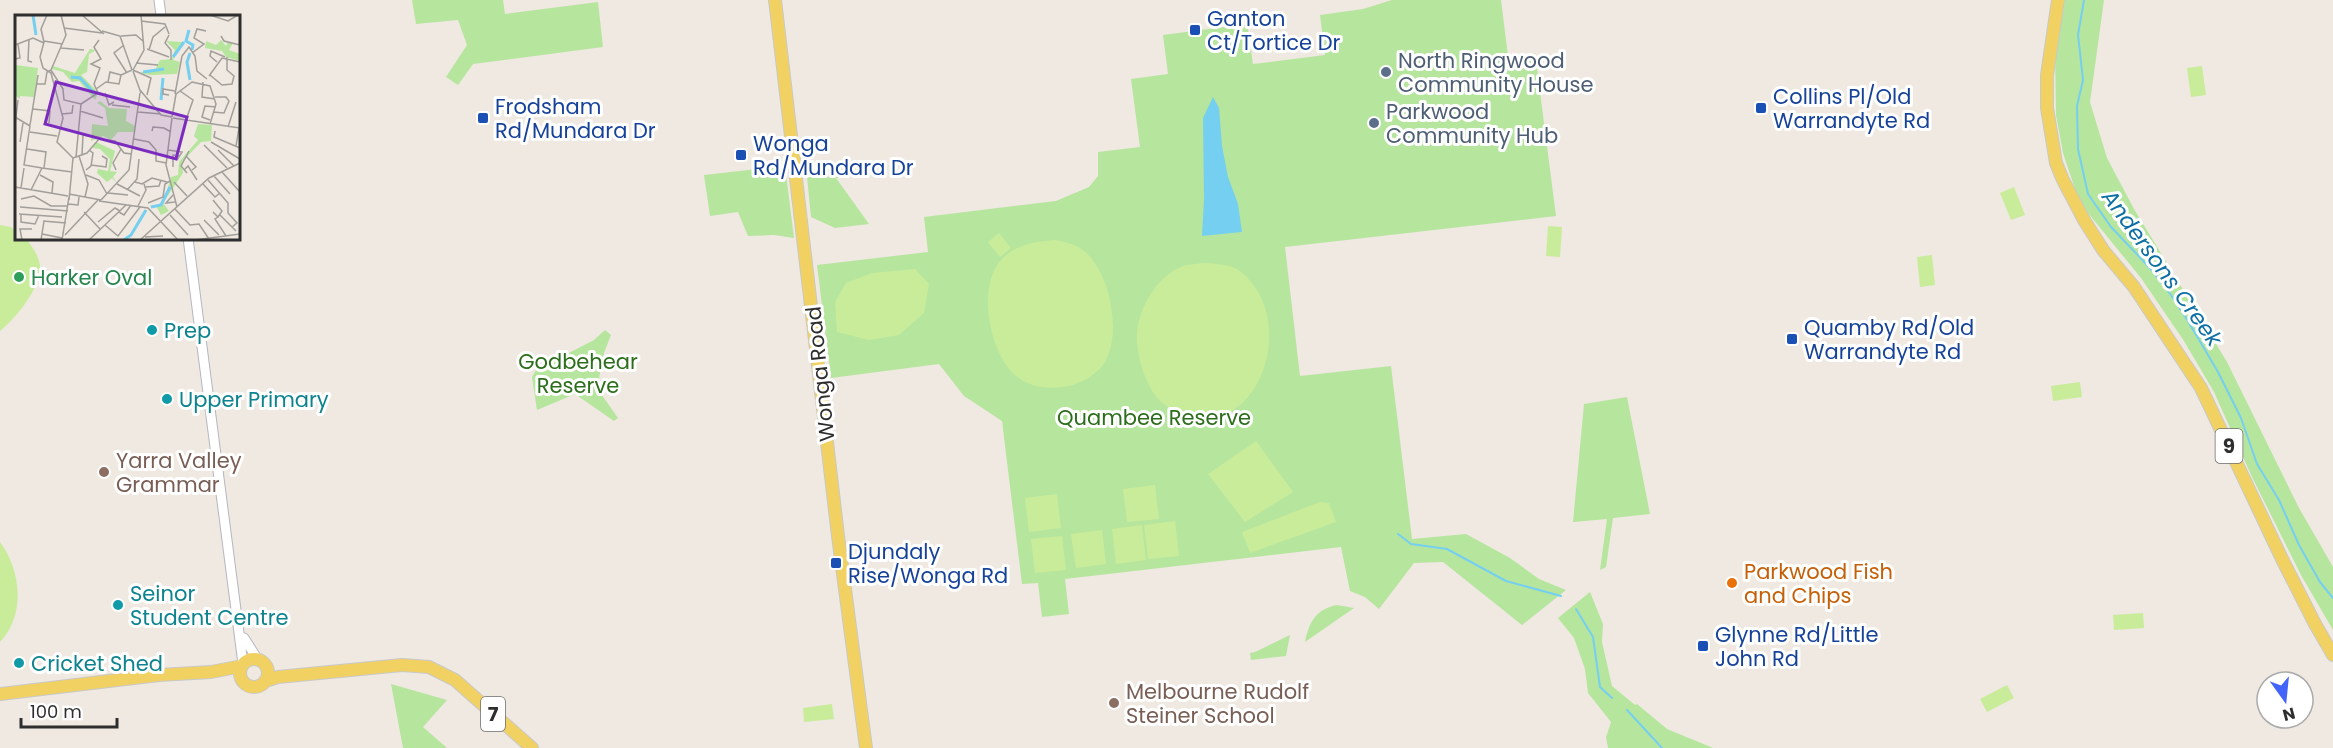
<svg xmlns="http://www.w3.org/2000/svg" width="2333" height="748" font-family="Poppins,sans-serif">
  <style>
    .green { fill: #b6e59e }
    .pitch { fill: #c9ec9a }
    .water { fill: #75cff0 }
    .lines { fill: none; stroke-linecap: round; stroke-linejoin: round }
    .stream { stroke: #75cff0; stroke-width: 2 }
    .minor-casing { stroke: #b4b7c1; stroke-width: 11 }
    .major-casing { stroke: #c9c9c9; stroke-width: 14 }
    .minor { stroke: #fff; stroke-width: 9 }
    .major { stroke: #f2d163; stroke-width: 12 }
    .transit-dot { fill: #1a4fb4; stroke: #fff; stroke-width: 2 }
    .service-dot { fill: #5c6f8a; stroke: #fff; stroke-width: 2 }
    .leisure-dot { fill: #2e9e5b; stroke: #fff; stroke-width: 2 }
    .culture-dot { fill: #0f9aa8; stroke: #fff; stroke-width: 2 }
    .education-dot { fill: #8d6e63; stroke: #fff; stroke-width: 2 }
    .food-dot { fill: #e8710a; stroke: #fff; stroke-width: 2 }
    .labels { text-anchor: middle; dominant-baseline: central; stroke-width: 6; stroke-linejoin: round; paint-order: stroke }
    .shield { fill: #fff; stroke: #6d6d6d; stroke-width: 1.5 }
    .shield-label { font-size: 20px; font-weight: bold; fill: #2e2e2e }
    .transit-label { font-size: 21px; fill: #164399; stroke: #fff; text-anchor: start }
    .service-label { font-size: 21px; fill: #4e5e75; stroke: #fff; text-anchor: start }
    .leisure-label { font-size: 21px; fill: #27864d; stroke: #fff; text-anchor: start }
    .culture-label { font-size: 21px; fill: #0d838f; stroke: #fff; text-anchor: start }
    .park-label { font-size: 21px; fill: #2c6e1b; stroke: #fff }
    .street-label { font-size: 21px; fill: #2e2e2e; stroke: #fff }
    .education-label { font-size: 21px; fill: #785e54; stroke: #fff; text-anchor: start }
    .food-label { font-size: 21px; fill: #c56008; stroke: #fff; text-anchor: start }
    .water-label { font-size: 22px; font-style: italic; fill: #0d6fa3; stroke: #fff }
    .inset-river { fill: none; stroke: #75cff0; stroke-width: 3 }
    .inset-road { fill: none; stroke: #a29e99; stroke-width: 1.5 }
    .view { fill: #7b2cbf; fill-opacity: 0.15; stroke: #7b2cbf; stroke-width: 3 }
    .inset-edge { fill: none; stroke: #2e2e2e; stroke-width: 3 }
  </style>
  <rect width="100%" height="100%" fill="#efe9e1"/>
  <path class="green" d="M412,0H503L505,14L598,2L603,47L473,64L458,85L446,77L467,45L458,20L416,24Z
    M1392,0H1501L1508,56L1535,53L1556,216L1285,247L1300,376L1391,366L1412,539L1466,534L1510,558L1539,579L1566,590L1522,625L1443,562L1414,563L1379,609L1365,597L1350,591L1341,547L1065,579L1069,614L1042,617L1038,583L1022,584L1002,421L964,396L939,364L831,378L817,265L928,252L924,217L1056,201L1089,187L1098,176V152L1140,147L1131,79L1168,74L1163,35L1247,24L1253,64L1325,55L1320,15L1363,9Z
    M2065,0H2104L2090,102L2107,158L2134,209L2227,362L2299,508L2333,567V630L2301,575L2252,477L2214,392L2184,341L2141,278L2088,213L2076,192L2063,153L2056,115L2055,54Z
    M785,166L794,238L774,235L748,236L738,212L710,216L704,175Z
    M867,173L869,175L836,178L869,224L835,228L811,217L807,177Z
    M605,330L611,335L604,353L597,388L618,418L614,421L575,394L537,410L532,377L536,370L594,340Z
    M1627,397L1650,514L1613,518L1606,567L1600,570L1607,519L1573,522L1584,404Z
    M1590,592L1603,624L1602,642L1612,686L1635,705L1637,704L1667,729L1713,748H1608L1606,737L1611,722L1588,693L1585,669L1574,638L1558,618Z
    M1337,605L1354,608L1305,642C1309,622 1316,609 1337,605Z
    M1290,635L1286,656L1251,660L1250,653L1255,652Z
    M391,684L447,700L423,727L447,748H403Z"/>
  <path class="pitch" d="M2202,66L2206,95L2191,97L2187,68Z
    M2014,187L2025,215L2011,220L2000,193Z
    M0,225L11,227L16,232V238L27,240C33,248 39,256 40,266C41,288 16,318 0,331Z
    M1548,226L1562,227L1560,257L1546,256Z
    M999,233L1011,248L1000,257L988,242Z
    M1055,240C1065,242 1076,244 1084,251C1111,273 1123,337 1103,365C1095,375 1082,383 1069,386C1050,390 1028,388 1014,374C989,351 977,286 1001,260C1016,244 1034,242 1055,240Z
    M1932,255L1935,285L1920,287L1917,257Z
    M1205,263C1216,264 1231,264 1240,271C1307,325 1249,462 1165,405C1147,393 1136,356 1137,335C1138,308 1157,276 1183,266C1189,264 1198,264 1205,263Z
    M915,269L929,284L924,313L899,335L869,340L837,332L835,302L846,283L872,273Z
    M2080,382L2082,397L2053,401L2051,386Z
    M1256,441L1293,492L1245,522L1208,474Z
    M1155,485L1159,519L1127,522L1123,489Z
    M1057,494L1061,528L1029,532L1025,498Z
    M1320,502L1329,503L1336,522L1250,553L1242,532Z
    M1175,521L1179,556L1148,559L1144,525Z
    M1142,525L1146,560L1116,564L1112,529Z
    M1102,530L1106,564L1076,568L1071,534Z
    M1062,536L1066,570L1035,573L1031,539Z
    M0,542C21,570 26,615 0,642Z
    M2143,613L2144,628L2114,630L2113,615Z
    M2007,685L2014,698L1987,712L1980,699Z
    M832,704L834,719L804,722L803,708Z"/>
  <path class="water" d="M1213,97L1219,108L1222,146L1228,177L1238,204L1242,232L1202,236L1204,199L1203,118Z"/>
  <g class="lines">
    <path class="stream" d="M2084,0L2078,35L2083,80L2077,106L2078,149L2088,194L2111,227L2149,267L2171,295L2188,321L2218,372L2241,418L2257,464L2279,500L2299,545L2320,582L2333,598
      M1398,534L1411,544L1447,549L1506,581L1561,596
      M1576,609L1593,637L1600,687L1612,698
      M1627,710L1662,748"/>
    <defs>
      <path id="minor" d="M159,0L161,16
        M188,238L243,664
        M244,638L258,660"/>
      <path id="major" d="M775,0L838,536L866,748
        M2058,0L2047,75V108L2056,163L2063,180L2084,220L2103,250L2134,287L2201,388L2282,559L2315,624L2333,655
        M240 673a14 14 0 1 1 28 0a14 14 0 1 1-28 0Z
        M265,681L278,677L402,665L429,667L455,680L532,748
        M0,694L159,675L211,672L242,666"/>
    </defs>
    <use href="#minor" class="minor-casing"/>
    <use href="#major" class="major-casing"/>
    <use href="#minor" class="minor"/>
    <use href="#major" class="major"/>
  </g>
  <g class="transit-dot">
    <rect x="1189" y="24" width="12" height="12" rx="3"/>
    <rect x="1755" y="102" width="12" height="12" rx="3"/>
    <rect x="477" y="112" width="12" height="12" rx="3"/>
    <rect x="735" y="149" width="12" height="12" rx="3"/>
    <rect x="1786" y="333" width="12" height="12" rx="3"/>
    <rect x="830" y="557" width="12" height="12" rx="3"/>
    <rect x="1697" y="640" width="12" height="12" rx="3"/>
  </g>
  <g class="service-dot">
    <circle cx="1386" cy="72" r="6"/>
    <circle cx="1374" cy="123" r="6"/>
  </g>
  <circle class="leisure-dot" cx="19" cy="277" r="6"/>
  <g class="culture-dot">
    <circle cx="152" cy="330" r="6"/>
    <circle cx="167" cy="399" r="6"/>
    <circle cx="118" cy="605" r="6"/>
    <circle cx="19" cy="663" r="6"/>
  </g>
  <g class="education-dot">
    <circle cx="104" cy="472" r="6"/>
    <circle cx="1114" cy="703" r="6"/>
  </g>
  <circle class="food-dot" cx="1732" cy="583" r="6"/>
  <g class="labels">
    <g class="shield">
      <rect x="2215.5" y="429" width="27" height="34" rx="4.5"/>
      <rect x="481" y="697" width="24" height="34" rx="4.5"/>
    </g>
    <g class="shield-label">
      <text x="2229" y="446">9</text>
      <text x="493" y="714">7</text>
    </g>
    <g class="transit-label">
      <text x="1207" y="18">Ganton<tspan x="1207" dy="24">Ct/Tortice Dr</tspan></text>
      <text x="1773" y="96">Collins Pl/Old<tspan x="1773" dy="24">Warrandyte Rd</tspan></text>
      <text x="495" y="106">Frodsham<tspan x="495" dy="24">Rd/Mundara Dr</tspan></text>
      <text x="753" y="143">Wonga<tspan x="753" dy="24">Rd/Mundara Dr</tspan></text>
      <text x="1804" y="327">Quamby Rd/Old<tspan x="1804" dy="24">Warrandyte Rd</tspan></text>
      <text x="848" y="551">Djundaly<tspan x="848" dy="24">Rise/Wonga Rd</tspan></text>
      <text x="1715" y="634">Glynne Rd/Little<tspan x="1715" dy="24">John Rd</tspan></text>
    </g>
    <g class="service-label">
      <text x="1398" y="60">North Ringwood<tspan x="1398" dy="24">Community House</tspan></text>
      <text x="1386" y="111">Parkwood<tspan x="1386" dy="24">Community Hub</tspan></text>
    </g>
    <g class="leisure-label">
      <text x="31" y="277">Harker Oval</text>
    </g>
    <g class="culture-label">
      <text x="164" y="330">Prep</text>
      <text x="179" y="399">Upper Primary</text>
      <text x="130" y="593">Seinor<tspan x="130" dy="24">Student Centre</tspan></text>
      <text x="31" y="663">Cricket Shed</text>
    </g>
    <g class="park-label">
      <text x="578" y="361">Godbehear<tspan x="578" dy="24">Reserve</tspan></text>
      <text x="1154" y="417">Quambee Reserve</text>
    </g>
    <g class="street-label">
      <text transform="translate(820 374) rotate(-96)">Wonga Road</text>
    </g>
    <g class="education-label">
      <text x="116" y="460">Yarra Valley<tspan x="116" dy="24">Grammar</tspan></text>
      <text x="1126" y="691">Melbourne Rudolf<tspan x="1126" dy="24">Steiner School</tspan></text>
    </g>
    <g class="food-label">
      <text x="1744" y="571">Parkwood Fish<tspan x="1744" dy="24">and Chips</tspan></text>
    </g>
    <g class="water-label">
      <text transform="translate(2162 268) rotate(54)">Andersons Creek</text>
    </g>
  </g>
  <g transform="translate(15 15)">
    <rect width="225" height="225" fill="#efe9e1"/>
    <path d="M206,25L211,31L213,27L218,28L214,35L225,39V46L211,42L207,36L190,33L191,26L201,30ZM151,26L168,27L158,45L165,47L162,59L134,60L125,57H139L145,45L157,44L160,35ZM75,34L81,35L74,39L72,57L66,60L80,74L82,81L80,85L64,66L57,67L48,57L37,54L38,51L60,58ZM0,50L23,53L19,82L5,81V84L0,80ZM85,86L94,93L112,94L111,106L120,111L119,117H103L96,125L88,121L76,126L77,109L93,111L90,93L82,88ZM183,109L197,110L196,126L186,127L167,147L168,158L148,188L154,196L146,200L141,191H133L145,190L150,183L156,162L163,160L164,147L183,125L179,121ZM81,127L100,136L95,156L102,157L98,162L102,168L97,163L92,167L82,158L83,154L93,156L95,144L85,134L78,133Z" fill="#b6e59e"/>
    <path class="inset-river" d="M18,0L21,20M174,15L171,26L178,30L177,35M175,38L172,47L175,65M158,42L169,27M128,57L149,54M56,62L65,63L80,79M146,85L148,63M136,192L146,190L155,172M109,225L116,220L131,195"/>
    <path class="inset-road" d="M32,0L26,14L29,27L25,42L28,53L36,58L48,103L42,127L58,143L54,185M67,0L89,19M195,0L213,6L223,0M126,6L150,9L154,19M49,13L87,18M87,16L105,21L117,55M154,20L150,28L156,35V45M106,21L121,20L129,27M206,21L209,26L225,30M14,24L13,46L17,47M29,26L47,29M0,30L18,23L29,28M109,30L99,38L112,58M46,33L69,35M132,34L154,42M134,35L138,22L150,12M177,38L189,29L179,23L182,14L191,16M0,44L5,43L3,29M202,47L195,41L196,36L210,42M121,48L143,50M36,55L48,74L49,85L66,89M118,55L129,35L126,0M118,55L136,63L132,80M118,56L126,78M195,60L207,70L217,69L219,61L212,55V42M194,61L207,43L225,47M93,67L95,57L106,60M188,67L187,82L200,84M21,69H30L32,57L36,55L51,20L46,0M81,74L91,67L104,69L106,60L117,55M125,75L146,100L157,102M165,76L178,85L171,105M90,78L94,90L99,87M160,79L167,41L174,32L180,41L182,56L192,64M161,79L177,67L195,71L201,89L195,109M154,80L148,79V74L160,76M66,89L83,78L79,69L85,53L76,49L86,44L79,32L84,25M97,90L115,92M18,94L35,96L34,108M65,96L88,103M123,97L146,99M198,97L209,98L214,86L211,82H200M47,99L57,98L58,90M0,102L15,111L9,150L27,153M157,102L161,79M157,103L151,150L162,192M158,103L225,113M195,105L187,102L190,91L201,92M0,109L3,85M15,110L23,60M213,112L221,87M137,116L138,112L149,113L156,117M200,116L199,122L225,133M15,117L42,121M119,124L134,127L141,135V146L151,148M5,127L8,108M196,127L225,144M189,130L212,153M221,131L224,113M12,134L31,137L29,153M153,135L167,137L162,145M203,135L219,151M67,140L68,120L74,121M64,141L73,169L70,182M171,141L181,152L177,155M61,142L66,89M58,143L72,138L84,124L100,126L109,138L117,139M76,150L91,152L92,144L87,141M158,152V140L165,141M27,153L57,157M71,155L76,151L78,138L74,135M101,155L98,148L106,134M169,155L173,151L182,165M207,157L225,177M172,158L166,151L174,136M25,160L38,167L37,178M71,160L84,165L92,179M199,161L215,179M193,165L213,188V198L222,208L217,212M120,167L127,169L137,163L152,167M159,167L172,181M102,169L125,181M188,169L200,182L205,178M0,172L53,181M131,172L144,171L146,165M6,173L9,153M16,175L27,153M112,175L122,164L124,144M93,178L113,180M54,179L86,185M158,180L151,188L160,187M6,184L19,181L36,191H53M86,185L114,155L125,78M84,186L133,193L163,225M133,188L148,182L150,169L155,166M53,189L63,190L64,182M123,191L131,175L129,169M5,192L53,196M160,194L175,210L184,209L194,224M69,197L85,214M104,197L109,200L116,190M198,197L203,202L207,196L198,185M4,199L47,202M6,199V207L20,209L24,200M155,200L173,220M205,200L221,216M203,202L200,204L211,221M189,205L204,220M28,206L51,208M83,207L100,193L105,196M90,210L103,221L125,192M27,219L47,223M50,220L83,185M130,222L148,221M7,225L5,214H17M26,225L29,206M47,225L54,182M74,225L111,190M125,225L194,163L225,148M180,225L225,219"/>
    <path class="view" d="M41,67L172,102L161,144L30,109Z"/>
    <rect width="225" height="225" class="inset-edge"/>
  </g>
  <g transform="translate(2285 700) rotate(165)"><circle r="28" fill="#ffffff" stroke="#ababab" stroke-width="1.5"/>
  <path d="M0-4.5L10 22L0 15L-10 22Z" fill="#4264fb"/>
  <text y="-9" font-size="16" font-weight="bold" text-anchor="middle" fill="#2e2e2e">N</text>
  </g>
  <path d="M21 718v9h96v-9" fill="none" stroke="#2e2e2e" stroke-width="3"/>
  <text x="30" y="718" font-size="18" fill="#2e2e2e" stroke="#ffffff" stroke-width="4.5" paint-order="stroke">100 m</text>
</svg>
